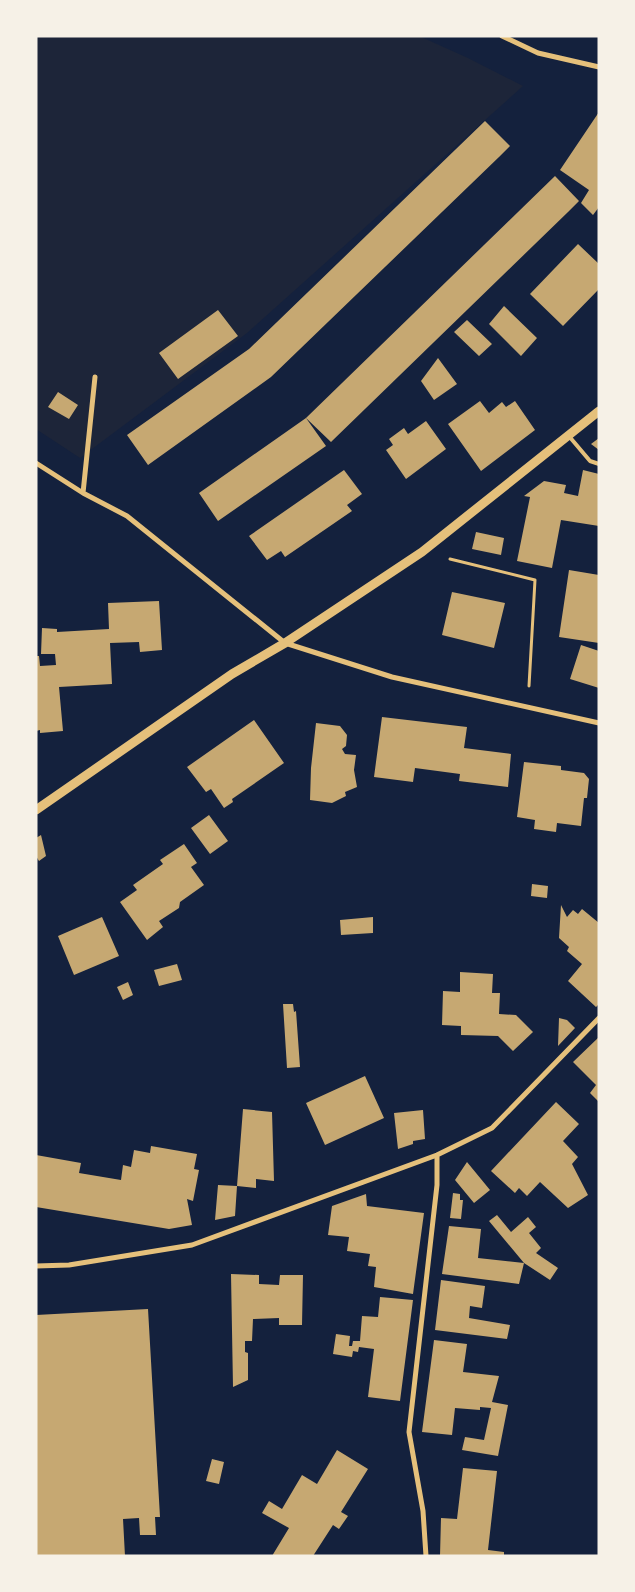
<svg xmlns="http://www.w3.org/2000/svg" width="635" height="1592" font-family="'PT Sans',sans-serif">
  <style>
    .green { fill: #1d2539 }
    .building { fill: #c6a872 }
    .lines { fill: none; stroke-linecap: round; stroke-linejoin: round }
    .path { stroke: #e5c07b; stroke-width: 3 }
    .service { stroke: #e5c07b; stroke-width: 4 }
    .minor { stroke: #e5c07b; stroke-width: 5 }
    .tertiary { stroke: #e5c07b; stroke-width: 9 }
  </style>
  <rect width="100%" height="100%" fill="#14213d"/>
  <path class="green" d="M36,36H419L468,58L523,86L247,333L80,458L36,429Z"/>
  <path class="building" d="M599,112V207L593,215L581,203L589,190L560,170Z
    M485,121L510,146L499,157L271,377L148,465L127,435L249,349Z
    M555,176L579,201L568,212L331,442L306,418L326,446L218,521L199,493L306,418Z
    M578,244L599,264V289L563,326L530,294Z
    M504,306L537,338L521,356L489,324Z
    M218,310L238,336L178,379L159,353Z
    M467,320L492,344L479,356L454,332Z
    M438,358L457,384L434,400L421,381Z
    M58,392L78,405L69,419L48,407Z
    M480,401L489,413L502,402L506,407L515,401L535,430L481,471L448,424Z
    M426,421L446,449L406,479L386,450L393,445L389,439L404,428L408,434Z
    M599,438V450L591,444Z
    M344,470L362,494L347,505L352,511L285,557L281,551L267,560L249,536Z
    M583,470L599,474V526L561,520L552,568L517,561L530,497L524,496L544,481L566,485L564,493L578,496Z
    M476,532L504,538L501,555L472,549Z
    M569,570L599,575V643L559,637Z
    M452,592L505,603L494,648L442,635Z
    M159,601L162,650L140,652L139,642L110,643L112,684L59,687L63,731L40,733V730L36,731V656H39L40,666L56,665L55,654H41L42,628L57,629V632L109,629L108,603Z
    M581,645L599,651V688L570,679Z
    M382,717L467,727L464,748L511,754L508,787L459,781L460,774L415,768L413,782L374,777Z
    M254,720L284,763L232,799L233,802L224,808L211,789L206,792L187,767Z
    M316,723L340,726L347,735L346,746L342,749L345,754L356,755L354,770L357,787L345,792L346,796L332,803L310,800L311,768Z
    M524,762L561,766V770L584,773L589,779L587,798H584L581,826L557,823L556,832L534,829L535,820L517,817Z
    M209,815L228,841L210,854L191,828Z
    M41,835L46,856L39,861L36,856V838Z
    M184,844L197,863L191,867L204,885L180,902L179,908L159,921L163,927L147,940L120,902L137,890L133,885L163,864L160,860Z
    M532,884L548,886L547,898L531,896Z
    M561,905L567,917L573,910L578,914L582,909L599,923V1004L596,1007L568,981L582,964L567,951L569,947L559,938Z
    M102,917L119,956L74,975L58,936Z
    M373,917V933L341,935L340,920Z
    M177,964L182,980L159,986L154,970Z
    M460,972L493,974L492,993H500L499,1014L516,1015L533,1032L513,1051L498,1036L461,1035V1026L442,1025L443,991L460,992Z
    M128,982L133,995L123,1000L117,987Z
    M283,1004H293L294,1012L296,1011L300,1067L287,1068Z
    M559,1018L567,1020L575,1028L558,1046Z
    M599,1037V1102L590,1093L596,1085L573,1062Z
    M365,1076L384,1118L325,1145L306,1103Z
    M556,1102L579,1124L563,1141L578,1157L572,1164L588,1195L568,1208L540,1182L527,1196L519,1188L515,1193L491,1171Z
    M243,1109L272,1112L274,1181L256,1179V1188L237,1186Z
    M423,1110L425,1139L413,1141V1144L398,1149L394,1113Z
    M151,1146L197,1154L194,1169L199,1170L193,1201L187,1199L192,1225L169,1229L36,1207V1155L81,1163L79,1173L121,1180L123,1165L131,1167L134,1150L150,1153Z
    M467,1162L490,1190L474,1203L455,1180Z
    M218,1185L237,1186L235,1216L215,1220Z
    M453,1193L460,1194V1200H463L461,1219L450,1218Z
    M366,1194L367,1206L424,1213L413,1294L374,1287L376,1267L368,1266L370,1254L347,1251L349,1237L328,1235L332,1206Z
    M497,1215L511,1232L528,1217L536,1227L529,1233L541,1248L536,1253L558,1268L550,1280L524,1263L489,1221Z
    M449,1226L481,1229L478,1258L524,1263L519,1284L442,1274Z
    M231,1274L259,1275V1284L279,1285L280,1275H303L302,1325H279V1318L253,1319L252,1341H245V1352L248,1353V1380L233,1387Z
    M441,1280L485,1286L482,1308L470,1306L469,1318L510,1325L507,1339L435,1330Z
    M380,1297L413,1300L400,1401L368,1397L374,1349L359,1347L358,1352L353,1351L352,1357L333,1354L336,1334L350,1336L349,1346H352L353,1341H360L362,1316L378,1317Z
    M148,1309L160,1517H155L156,1535H140L139,1518L123,1519L125,1556H36V1315Z
    M434,1340L467,1344L463,1372L499,1376L492,1402L508,1405L498,1456L462,1450L465,1437L484,1440L491,1408L480,1407V1410L455,1408L452,1435L422,1432Z
    M337,1450L368,1469L341,1512L348,1516L339,1529L333,1525L313,1556H272L289,1528L262,1513L269,1501L282,1509L302,1475L317,1484Z
    M212,1459L224,1462L219,1484L206,1481Z
    M463,1468L497,1471L488,1550L504,1552V1556H440L441,1518L457,1519Z"/>
  <g class="lines">
    <path class="path" d="M450,559L535,580L529,686"/>
    <path class="service" d="M568,435L590,461L599,464"/>
    <path class="minor" d="M502,36L538,53L599,67
      M36,463L83,493L127,516L285,643L392,677L599,723
      M83,493L95,377
      M36,1266L69,1265L192,1245L437,1155L492,1128L599,1018
      M426,1556L423,1511L409,1432L437,1185V1155"/>
    <path class="tertiary" d="M36,810L232,674L285,643L422,552L599,411"/>
  </g>
  <rect width="635" height="1592" fill="none" stroke="#f6f1e7" stroke-width="75"/>
</svg>
